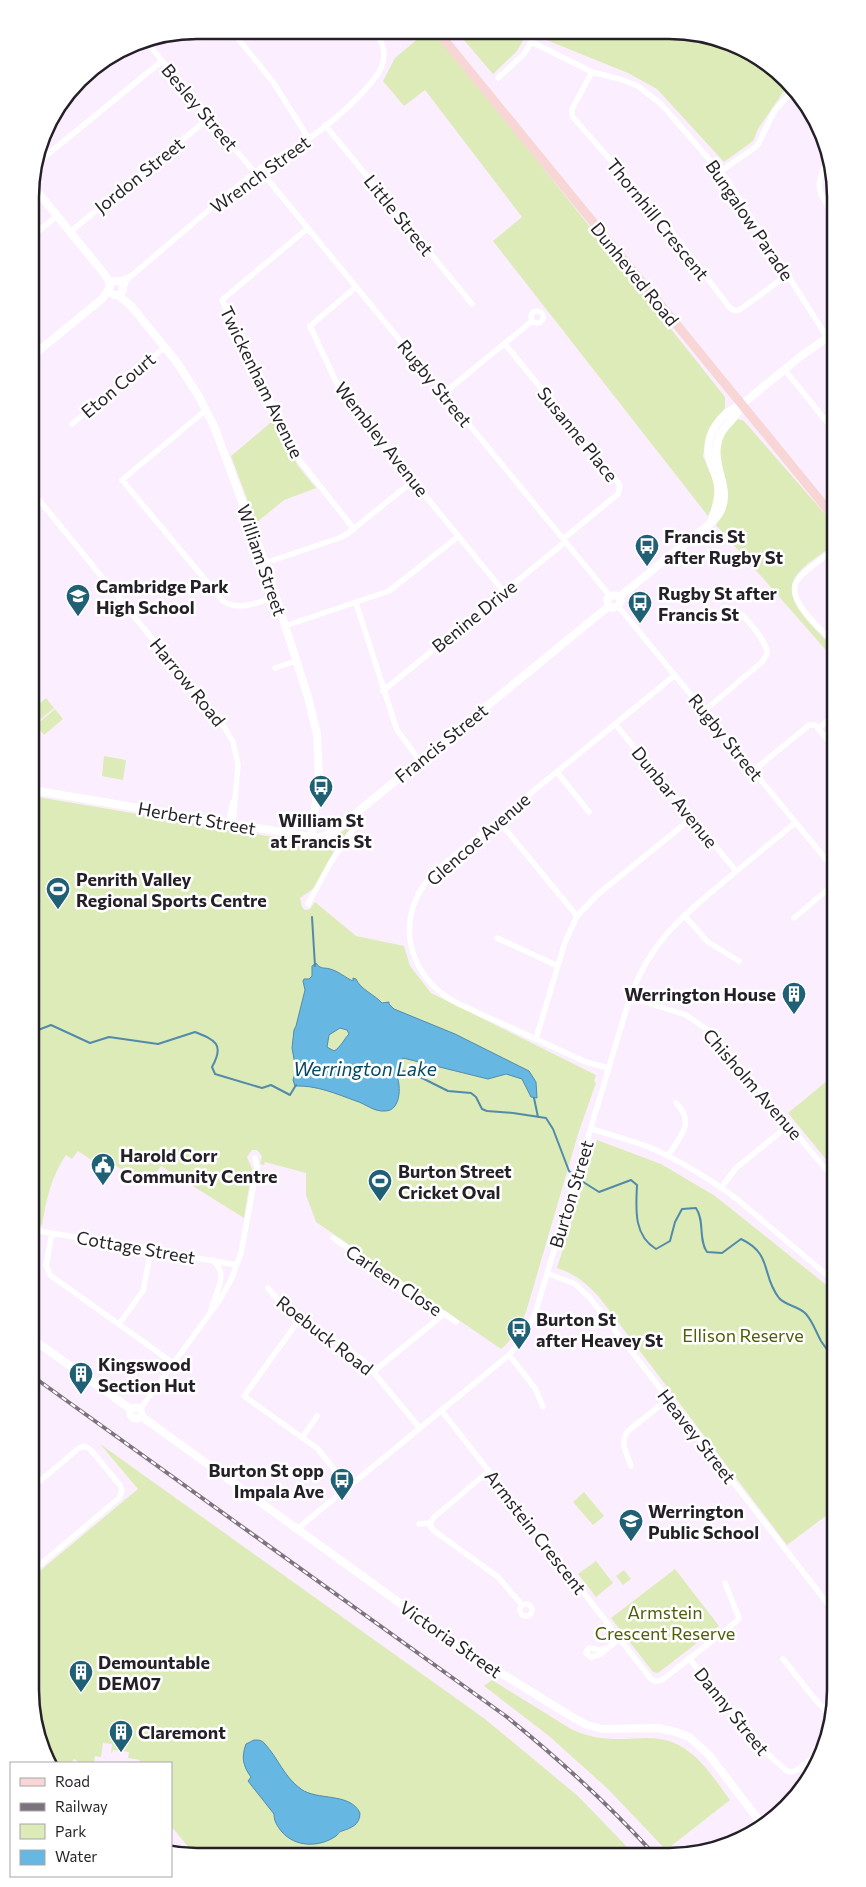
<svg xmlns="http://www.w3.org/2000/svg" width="866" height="1887" font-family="Commissioner,sans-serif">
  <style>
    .green { fill: #ddebb8; fill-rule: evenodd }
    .water { fill: #66b8e2; stroke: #528aaa; fill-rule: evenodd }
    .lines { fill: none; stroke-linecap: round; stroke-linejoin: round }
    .stream { stroke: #528aaa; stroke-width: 2 }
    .minor { stroke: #fff; stroke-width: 5.5 }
    .tertiary { stroke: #fff; stroke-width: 8 }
    .secondary { stroke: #f7d6d5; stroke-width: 9 }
    .rail-casing { stroke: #7c737e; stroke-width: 4 }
    .rail { stroke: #fff; stroke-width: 2; stroke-dasharray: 5.5; stroke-linecap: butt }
    .labels { text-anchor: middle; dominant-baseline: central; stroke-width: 5; stroke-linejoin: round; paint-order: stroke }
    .street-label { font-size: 18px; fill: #251f27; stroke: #fff }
    .poi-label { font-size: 18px; font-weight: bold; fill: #251f27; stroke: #fff; text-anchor: start }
    .park-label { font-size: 18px; fill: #4f5e07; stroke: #fff }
    .water-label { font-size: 19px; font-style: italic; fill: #014965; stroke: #fff }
    .rim { fill: none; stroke: #251f27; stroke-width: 2.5 }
  </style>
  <rect width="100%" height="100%" fill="#fbeeff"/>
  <path class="green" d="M415,31H432L474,81L725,397V408L707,434L703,456L716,487V499L708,516L493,241L522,217L425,90L404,106L383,81L395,58L420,37Z
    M457,32H528L517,51L493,74Z
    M547,32L702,33L780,71L791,85L784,91L758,129L753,141L724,162L657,89L628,73L544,39Z
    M275,419L298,466L316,488L284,500L256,523L231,456Z
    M738,419L744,421L832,522V546C821,555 804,564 796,576C779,600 817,630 832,646V657L716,525C722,514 727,505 727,492C727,468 709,453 727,429C731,425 733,421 738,419Z
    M46,698L54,708L35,724L32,720V710Z
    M55,709L63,719L44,735L36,725Z
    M104,756L126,760L123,780L102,776Z
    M32,796L309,843L328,842L355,822L335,849L314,888L300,898L302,907L305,910L310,909L315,902L356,936L404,946L410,966L431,993L596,1075L594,1081L596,1083L579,1131L526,1312C520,1326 513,1339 501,1349L316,1222L306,1195V1173L265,1162L264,1165L260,1164L262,1156L257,1150H252L247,1157L252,1169L244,1218L161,1166L147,1185L103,1158L99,1165L78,1151L72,1159L66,1155C51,1177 46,1200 42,1226L34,1219Z
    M833,1076L834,1169L788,1113Z
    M597,1140L661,1164L715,1196L834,1291L835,1509L787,1545L599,1297C586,1283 575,1274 557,1268Z
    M100,1444L485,1719L578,1796L632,1852L194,1854L171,1826V1763H135H139L140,1760L128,1758L129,1752L113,1750L111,1754L112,1744L103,1743L101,1757L95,1756L94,1763H81L74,1759L71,1763H49L36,1734L35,1575L138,1489ZM255,1740C270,1740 278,1765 287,1776C302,1794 337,1806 360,1817C356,1825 350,1828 342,1831C339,1833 337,1836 333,1838C313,1845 293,1848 280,1828C276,1824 274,1820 274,1814L248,1780L251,1777L243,1764L248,1742Z
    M584,1492L604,1516L593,1525L573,1502Z
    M596,1561L613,1583L596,1597L578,1574Z
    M675,1569L719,1626L658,1673L653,1672L611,1618Z
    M624,1570L631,1579L623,1585L616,1576Z
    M492,1680L571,1729C589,1738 605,1739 624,1739C635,1739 648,1737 659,1739C693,1743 712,1776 730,1800L666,1850L608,1789L549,1736L484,1686Z"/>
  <path class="water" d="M316,963C321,970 324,967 330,969C338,971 346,978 353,981V978L356,979C360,989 375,995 382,1003L389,1002V1004L394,1009L455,1034L529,1071L536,1082L537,1098L531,1097L522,1079L506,1074L488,1079L403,1058L399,1064L401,1067L397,1076C401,1086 401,1111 385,1111C374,1112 366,1104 356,1101C337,1094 316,1085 295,1086L293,1080L296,1070L292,1048L294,1030L296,1026L305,990L303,981L304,979H309L312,976V966ZM340,1028L347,1030L349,1034C344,1039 341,1047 334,1051L327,1047L329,1035Z
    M254,1740C259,1740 262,1740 265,1744C278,1758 284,1777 301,1789C317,1801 350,1792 360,1813C360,1825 351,1828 342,1831C337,1833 340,1833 336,1836C319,1848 295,1847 282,1832C277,1826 274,1821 274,1814L248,1781L251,1777C243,1766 241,1758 246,1744Z"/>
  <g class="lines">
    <path class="stream" d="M312,917L315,966
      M33,1032L51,1025L90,1043L109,1037L158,1044L195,1032C215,1040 225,1044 212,1067L215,1074L262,1088L271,1085L290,1095L296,1085
      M400,1070L414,1074L448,1091L471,1093L476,1097L482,1109L487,1111L513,1113L546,1118L553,1129L569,1171L574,1175
      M534,1098L538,1117
      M577,1178L599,1192L631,1180L637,1185C636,1208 633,1235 656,1249L670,1241L675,1222L682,1209L696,1208C705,1221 698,1239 707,1252L722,1253L741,1239C773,1254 761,1275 779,1298C786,1306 799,1306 806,1314C813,1322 816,1332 821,1341C825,1347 830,1353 834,1360"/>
    <path class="minor" d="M231,30L273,82L309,139
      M145,40L255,173
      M532,42L592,72L620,79L638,86L661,104L728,181L827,337
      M592,72L572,109V116L662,219L730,308L736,311L741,309L787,275
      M498,78L524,54L537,32
      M325,125L472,304
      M830,153C820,180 812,184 830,210
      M36,164L162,61
      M260,170L610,596
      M721,171L757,146L775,110L795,89
      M308,228L222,300L297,457L354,529
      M70,232L209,118
      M31,237L57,216
      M118,281L131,276C176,239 219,199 266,164C278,156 291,151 302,143C326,128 366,94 380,70C387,57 384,43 375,31
      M123,287L129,277
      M356,287L310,326L338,386L348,401L504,592
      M531 317a6 6 0 1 1 12 0a6 6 0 1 1-12 0Z
      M505,344L620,485L618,494L563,539
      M784,369L831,427
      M443,394L532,321
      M206,410L122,480L223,601C239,612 258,602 275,597
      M72,424L165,347
      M31,490L225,728L233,742L238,764L233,824
      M832,551C821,560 808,568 799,578C782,597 820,628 832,641
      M265,563L339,538L347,534L413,481
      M356,603L397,730L420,761
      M618,606L833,868
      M285,626L389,591L459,536
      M275,668L296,661
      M383,691L565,542
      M704,711L762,662L767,654C768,643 745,615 735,610C731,608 727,608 723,608
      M615,724L736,871
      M818,729L826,722
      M753,771L809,725H815L817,727L832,745
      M557,772L589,812
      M498,820L577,916
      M228,823L233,802
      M308,904L331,862L357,824L358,819L355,814
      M684,915L708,942L739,961
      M794,918L833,885
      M497,938L558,966
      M630,997L686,1015L712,1033L834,1179
      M536,1039L565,942L577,916L597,895L692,818
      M608,1068L586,1062L459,1004C404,977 392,912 437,870L675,675
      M591,1129C611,1135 631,1140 651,1148C677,1159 715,1182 738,1200L834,1281
      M668,1156C680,1136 696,1123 676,1103
      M721,1188L736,1168L789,1125
      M34,1230L237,1265
      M52,1233L46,1265L50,1275L173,1363
      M333,1238L456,1322
      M547,1273L575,1284L590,1298L835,1613
      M268,1288L277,1299L364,1361L419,1427
      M211,1311C215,1290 230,1277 213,1260
      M302,1316L244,1396L318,1449L348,1487
      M119,1324L143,1291L151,1250
      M509,1355L535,1388L543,1407
      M374,1371L444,1314
      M140,1409L219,1301L231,1280L241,1253L257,1167L255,1158
      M441,1410L651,1679L656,1681L662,1680L736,1622L739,1618L725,1583
      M302,1438L317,1416
      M631,1466C627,1454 619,1442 628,1431L668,1399
      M489,1471L433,1518L430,1525L433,1530L498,1577L522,1605
      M35,1485L79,1448L84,1446L90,1449L120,1485L122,1491L119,1498L35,1569
      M419,1524L430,1523
      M297,1529L509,1355L523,1338L535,1314L630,997C650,943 679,919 722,883C746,863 771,843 795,823
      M520 1610a6 6 0 1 1 12 0a6 6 0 1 1-12 0Z
      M608,1648L600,1650L589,1648L586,1653L591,1657L601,1654L619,1639
      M689,1658L755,1743L787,1771L792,1772L797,1770L825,1749
      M783,1659L814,1698L832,1717"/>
    <path class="tertiary" d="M31,184L102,271L109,281L110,286
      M109 288a7 7 0 1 1 14 0a7 7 0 1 1-14 0Z
      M118,295L132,307L176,361L198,395L214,426L265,563L308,697L317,734L319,781L311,837
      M31,357L102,299L109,289
      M712,520C715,509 720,498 718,486C717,476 711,466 709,456C705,433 721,413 741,405L801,356L831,335
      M619,597C643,578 667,558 691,539C700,531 716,522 721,510C731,488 713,469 717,446C720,424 735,423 741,405
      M609,606L607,599L610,596L616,595L619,597
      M609,606L612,608L618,606L621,601L619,597
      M32,790L311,837H321L330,834L355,814L609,606
      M34,1340L132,1410
      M130.5 1413a5.5 5.5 0 1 1 11 0a5.5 5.5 0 1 1-11 0Z
      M141,1416L473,1656L574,1718L587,1725L602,1729L658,1728L676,1732L689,1737L709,1755L764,1827"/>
    <path class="secondary" d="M438,32L832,515"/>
    <defs>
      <path id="rail" d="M35,1378L507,1717C559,1759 607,1803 652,1852"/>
    </defs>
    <use href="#rail" class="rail-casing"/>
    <use href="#rail" class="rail"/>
  </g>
  <defs>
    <symbol id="bus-pin" viewBox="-11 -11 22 30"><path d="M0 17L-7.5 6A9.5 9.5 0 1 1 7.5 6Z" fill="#1f6075" stroke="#fff"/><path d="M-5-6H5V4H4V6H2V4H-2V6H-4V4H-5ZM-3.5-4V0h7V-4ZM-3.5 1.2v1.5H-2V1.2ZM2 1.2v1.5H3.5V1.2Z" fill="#fff"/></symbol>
    <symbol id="school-pin" viewBox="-11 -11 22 30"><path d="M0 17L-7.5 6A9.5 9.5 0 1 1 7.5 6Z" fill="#1f6075" stroke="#fff"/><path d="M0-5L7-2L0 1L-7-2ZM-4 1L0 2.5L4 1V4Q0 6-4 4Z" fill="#fff"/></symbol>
    <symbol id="stadium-pin" viewBox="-11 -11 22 30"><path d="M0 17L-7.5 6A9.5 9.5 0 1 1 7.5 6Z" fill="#1f6075" stroke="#fff"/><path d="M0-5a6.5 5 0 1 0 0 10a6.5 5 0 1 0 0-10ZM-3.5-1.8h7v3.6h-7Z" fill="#fff"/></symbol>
    <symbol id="building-pin" viewBox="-11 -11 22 30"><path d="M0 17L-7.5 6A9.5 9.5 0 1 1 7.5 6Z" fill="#1f6075" stroke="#fff"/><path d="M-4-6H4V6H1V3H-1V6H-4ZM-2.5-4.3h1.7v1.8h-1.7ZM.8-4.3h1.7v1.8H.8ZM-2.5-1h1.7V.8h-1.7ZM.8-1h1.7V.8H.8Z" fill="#fff"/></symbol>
    <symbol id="civic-pin" viewBox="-11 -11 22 30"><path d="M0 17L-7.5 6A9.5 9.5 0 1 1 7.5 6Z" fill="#1f6075" stroke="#fff"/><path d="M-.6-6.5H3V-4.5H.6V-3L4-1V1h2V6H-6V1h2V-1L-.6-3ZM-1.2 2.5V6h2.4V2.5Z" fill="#fff"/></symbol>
  </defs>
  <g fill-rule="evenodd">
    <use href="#bus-pin" x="633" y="532" width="28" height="38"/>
    <use href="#school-pin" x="64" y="582" width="28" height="38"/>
    <use href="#bus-pin" x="626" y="589" width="28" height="38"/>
    <use href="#bus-pin" x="307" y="773" width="28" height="38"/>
    <use href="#stadium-pin" x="44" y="875" width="28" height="38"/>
    <use href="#building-pin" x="780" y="980" width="28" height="38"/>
    <use href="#civic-pin" x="89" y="1151" width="28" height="38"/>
    <use href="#stadium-pin" x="366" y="1167" width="28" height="38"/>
    <use href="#bus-pin" x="505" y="1315" width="28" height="38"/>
    <use href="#building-pin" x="67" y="1360" width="28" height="38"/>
    <use href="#bus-pin" x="328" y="1466" width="28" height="38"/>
    <use href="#school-pin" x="617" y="1507" width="28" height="38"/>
    <use href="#building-pin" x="67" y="1658" width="28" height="38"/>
    <use href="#building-pin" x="107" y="1718" width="28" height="38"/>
  </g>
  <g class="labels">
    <g class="street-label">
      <text transform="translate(200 107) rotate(50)">Besley Street</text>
      <text transform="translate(260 174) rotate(-36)">Wrench Street</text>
      <text transform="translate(139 175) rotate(-39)">Jordon Street</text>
      <text transform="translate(399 215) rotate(51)">Little Street</text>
      <text transform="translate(658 219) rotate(51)">Thornhill Crescent</text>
      <text transform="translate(750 220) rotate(56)">Bungalow Parade</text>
      <text transform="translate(635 274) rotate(51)">Dunheved Road</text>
      <text transform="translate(262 382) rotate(64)">Twickenham Avenue</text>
      <text transform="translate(435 383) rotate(51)">Rugby Street</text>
      <text transform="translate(118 385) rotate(-40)">Eton Court</text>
      <text transform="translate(578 434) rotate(51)">Susanne Place</text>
      <text transform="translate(382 439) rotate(52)">Wembley Avenue</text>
      <text transform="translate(262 560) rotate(71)">William Street</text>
      <text transform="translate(474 616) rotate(-39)">Benine Drive</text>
      <text transform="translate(188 682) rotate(51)">Harrow Road</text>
      <text transform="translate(726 737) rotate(51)">Rugby Street</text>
      <text transform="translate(441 743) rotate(-39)">Francis Street</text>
      <text transform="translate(675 797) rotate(51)">Dunbar Avenue</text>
      <text transform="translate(197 818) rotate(10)">Herbert Street</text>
      <text transform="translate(478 839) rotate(-41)">Glencoe Avenue</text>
      <text transform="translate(753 1084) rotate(49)">Chisholm Avenue</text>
      <text transform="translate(571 1194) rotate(-73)">Burton Street</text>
      <text transform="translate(136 1247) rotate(10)">Cottage Street</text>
      <text transform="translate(394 1280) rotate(34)">Carleen Close</text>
      <text transform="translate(325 1335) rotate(38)">Roebuck Road</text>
      <text transform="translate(697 1436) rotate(52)">Heavey Street</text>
      <text transform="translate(536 1532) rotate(52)">Armstein Crescent</text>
      <text transform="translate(451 1639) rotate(35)">Victoria Street</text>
      <text transform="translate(732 1711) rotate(51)">Danny Street</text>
    </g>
    <g class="poi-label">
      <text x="664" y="536">Francis St<tspan x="664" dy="21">after Rugby St</tspan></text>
      <text x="96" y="586">Cambridge Park<tspan x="96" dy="21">High School</tspan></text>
      <text x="658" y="593">Rugby St after<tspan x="658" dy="21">Francis St</tspan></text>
      <text x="321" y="820" text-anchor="middle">William St<tspan x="321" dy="21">at Francis St</tspan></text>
      <text x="76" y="879">Penrith Valley<tspan x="76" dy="21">Regional Sports Centre</tspan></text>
      <text x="776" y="994" text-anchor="end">Werrington House</text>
      <text x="120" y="1155">Harold Corr<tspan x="120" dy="21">Community Centre</tspan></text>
      <text x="398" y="1171">Burton Street<tspan x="398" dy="21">Cricket Oval</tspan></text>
      <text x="536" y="1319">Burton St<tspan x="536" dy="21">after Heavey St</tspan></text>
      <text x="98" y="1364">Kingswood<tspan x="98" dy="21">Section Hut</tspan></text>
      <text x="324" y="1470" text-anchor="end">Burton St opp<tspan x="324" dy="21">Impala Ave</tspan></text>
      <text x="648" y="1511">Werrington<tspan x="648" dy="21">Public School</tspan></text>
      <text x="98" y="1662">Demountable<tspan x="98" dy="21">DEM07</tspan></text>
      <text x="138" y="1732">Claremont</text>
    </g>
    <g class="park-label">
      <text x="743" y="1335">Ellison Reserve</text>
      <text x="665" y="1612">Armstein<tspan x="665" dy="21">Crescent Reserve</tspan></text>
    </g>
    <g class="water-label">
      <text x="365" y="1068">Werrington Lake</text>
    </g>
  </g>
  <path d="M0 0H866V1887H0ZM197 39H669A158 158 0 0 1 827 197V1690A158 158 0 0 1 669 1848H197A158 158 0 0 1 39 1690V197A158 158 0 0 1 197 39Z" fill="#fff" fill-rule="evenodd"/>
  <path class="rim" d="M197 39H669A158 158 0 0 1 827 197V1690A158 158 0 0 1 669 1848H197A158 158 0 0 1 39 1690V197A158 158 0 0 1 197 39Z"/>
  <rect x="10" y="1762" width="162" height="115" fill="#ffffff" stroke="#a8a5a9"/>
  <rect x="20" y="1778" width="25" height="8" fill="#f7d6d5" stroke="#a8a5a9"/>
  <text x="55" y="1787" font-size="15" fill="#251f27">Road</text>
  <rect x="20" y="1803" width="25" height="8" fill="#7c737e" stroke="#a8a5a9"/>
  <text x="55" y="1812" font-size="15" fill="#251f27">Railway</text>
  <rect x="20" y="1824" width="25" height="15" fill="#ddebb8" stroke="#a8a5a9"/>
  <text x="55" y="1837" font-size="15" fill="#251f27">Park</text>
  <rect x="20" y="1850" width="25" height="15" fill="#66b8e2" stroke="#a8a5a9"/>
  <text x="55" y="1862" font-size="15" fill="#251f27">Water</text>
</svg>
